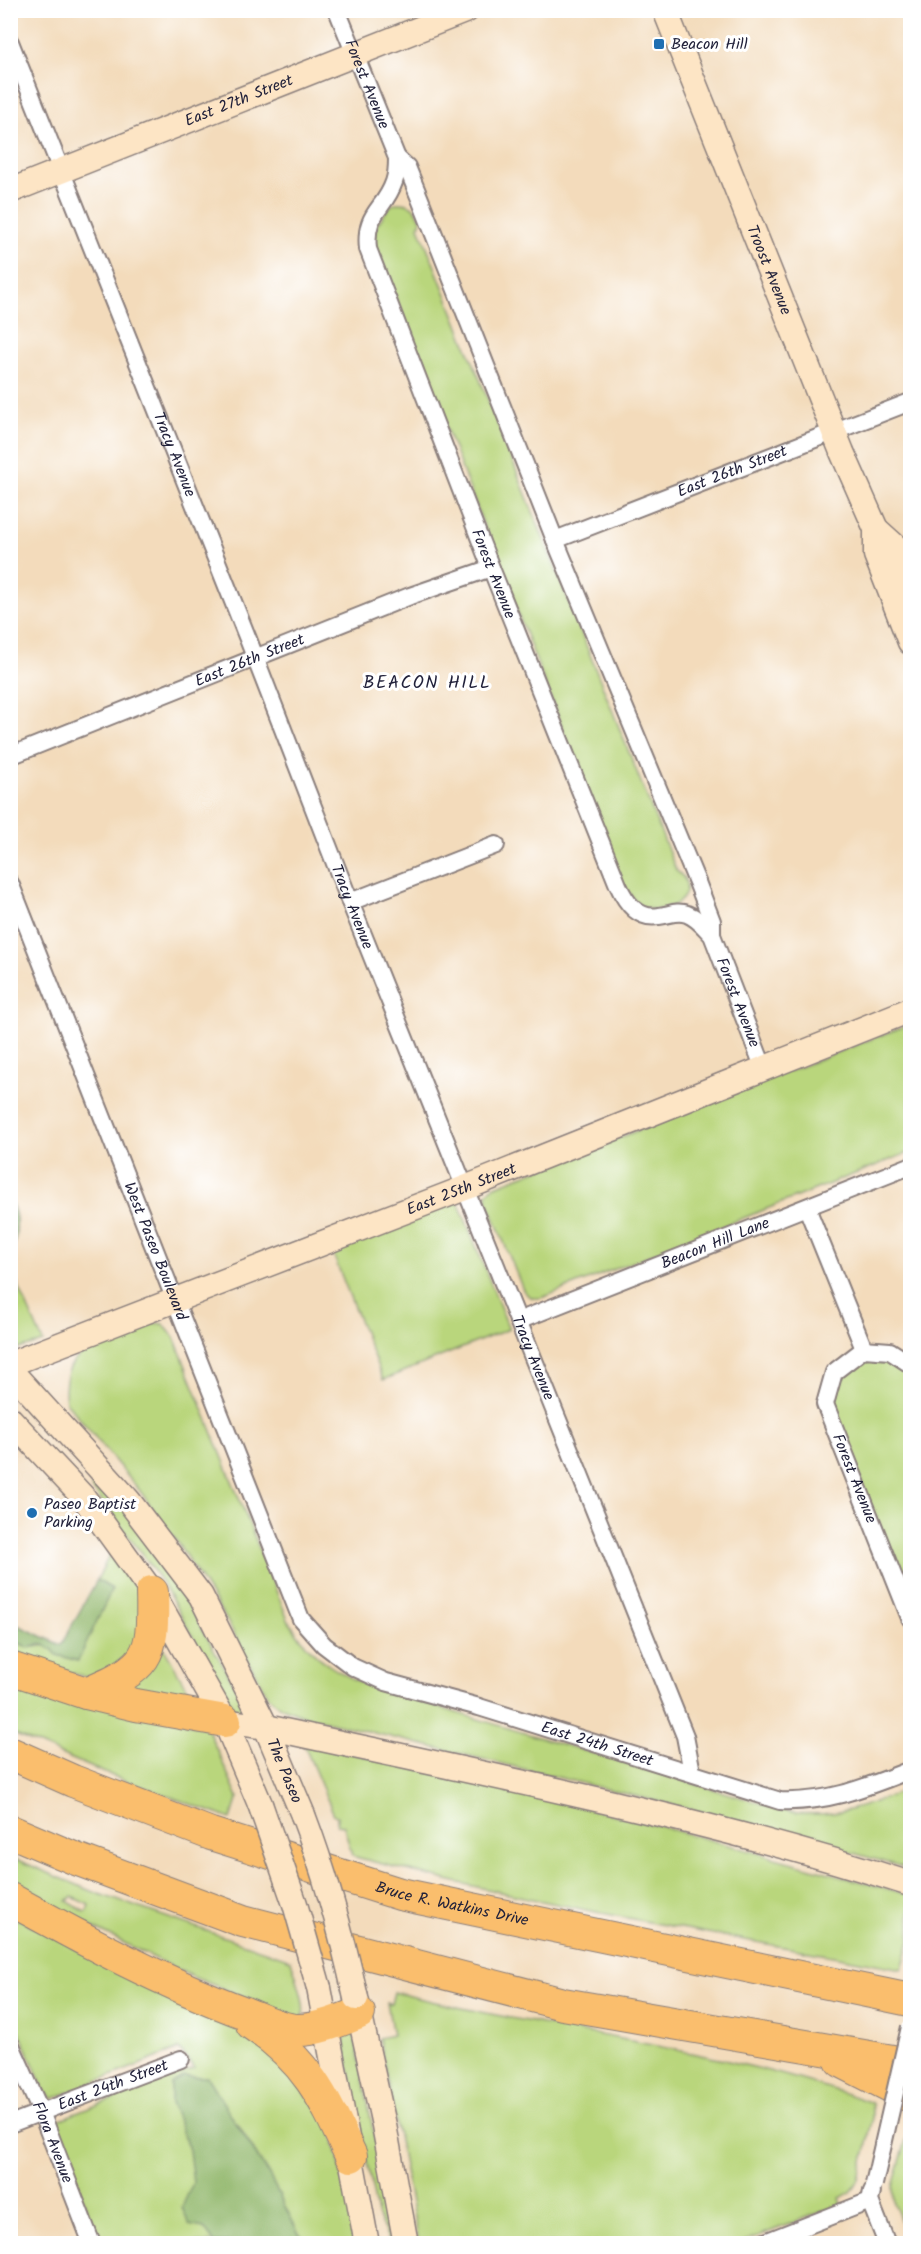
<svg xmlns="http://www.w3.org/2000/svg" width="921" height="2254" font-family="Kalam,sans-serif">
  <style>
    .green { fill: #b9d67c; stroke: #6e7c5c; stroke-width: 1.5; fill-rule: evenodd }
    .forest { fill: #92b76c; stroke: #5a6c54; stroke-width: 1.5 }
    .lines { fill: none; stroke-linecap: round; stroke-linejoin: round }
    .street-casing { stroke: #8a7e7b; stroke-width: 20 }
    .secondary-casing { stroke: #8a7e7b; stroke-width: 27 }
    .highway-casing { stroke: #8a7e7b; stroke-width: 34 }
    .street { stroke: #fff; stroke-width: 16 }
    .secondary { stroke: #fde5c5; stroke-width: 24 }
    .highway { stroke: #fabe6d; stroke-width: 32 }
    .street-bridge-casing { stroke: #8a7e7b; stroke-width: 20; stroke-linecap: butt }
    .secondary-bridge-casing { stroke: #8a7e7b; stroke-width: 27; stroke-linecap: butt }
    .street-bridge { stroke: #fff; stroke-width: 16 }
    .secondary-bridge { stroke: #fde5c5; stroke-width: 24 }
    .poi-dot { fill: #1f6fb2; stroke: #fff; stroke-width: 2 }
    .labels { text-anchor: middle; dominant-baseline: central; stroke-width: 6; stroke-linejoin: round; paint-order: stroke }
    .poi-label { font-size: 16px; fill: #22223b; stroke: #fff; text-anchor: start }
    .street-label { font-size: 16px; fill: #22223b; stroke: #fff }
    .neighbourhood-label { font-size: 18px; letter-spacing: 1.5px; fill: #22223b; stroke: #fff }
  </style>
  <rect width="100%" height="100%" fill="#fff"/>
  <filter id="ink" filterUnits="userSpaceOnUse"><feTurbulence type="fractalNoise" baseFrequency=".0167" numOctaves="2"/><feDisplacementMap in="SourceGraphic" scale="12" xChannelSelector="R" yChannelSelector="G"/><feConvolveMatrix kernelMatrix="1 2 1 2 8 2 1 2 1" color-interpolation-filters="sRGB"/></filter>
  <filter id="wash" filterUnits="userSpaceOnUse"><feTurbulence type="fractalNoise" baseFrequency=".008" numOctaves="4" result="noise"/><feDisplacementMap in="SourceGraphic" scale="24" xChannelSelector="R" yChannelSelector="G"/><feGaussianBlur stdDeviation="1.35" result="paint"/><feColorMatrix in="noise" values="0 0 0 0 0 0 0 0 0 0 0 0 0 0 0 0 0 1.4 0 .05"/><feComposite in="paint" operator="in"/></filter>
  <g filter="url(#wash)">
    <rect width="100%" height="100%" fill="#f3dbbb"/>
    <path class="green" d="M396,203C410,202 415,207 421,219L419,227L676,870C679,874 683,875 685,880C695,905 654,917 638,904C633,899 628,891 623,885L374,242L376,226L390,206Z
      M910,1024V1152L544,1297C535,1300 529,1298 523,1290L487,1200V1193L493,1187Z
      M457,1199L509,1329L383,1380L331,1249Z
      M10,1267L43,1342L18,1349L11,1347Z
      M154,1323L163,1324L174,1337L288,1620C313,1660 337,1674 380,1690L790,1812C839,1819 866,1806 910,1788V1869L739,1821L304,1716L280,1706L267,1695L226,1619L177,1542L140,1491L66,1402C63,1382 67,1361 86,1352Z
      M866,1355C881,1355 901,1358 910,1372V1605L834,1413C832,1377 839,1376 866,1355Z
      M95,1483L124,1508L167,1568L247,1707L245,1712L237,1711L233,1708L166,1589L148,1562L91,1487Z
      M111,1552L140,1593L143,1642L96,1680L11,1655L10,1639C16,1641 24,1647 30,1647C43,1648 46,1640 57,1655L112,1589L97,1580Z
      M163,1647L193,1699L196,1706L125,1691Z
      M11,1680L207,1728L238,1797L231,1819L105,1773L11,1733Z
      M312,1744L648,1823L910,1895V1940L902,1969C718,1934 532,1905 352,1856L344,1826L337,1825V1816L334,1815L304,1745Z
      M10,1857L99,1894L291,1960C295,1975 308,2006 302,2019L193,1977L11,1887ZM72,1897L89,1905L87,1911L85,1912L67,1901Z
      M10,1914L166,1996L221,2022L224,2018L263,2041L330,2123L358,2243H308L298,2232L269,2175L237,2123L292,2243H100L53,2122L194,2068L179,2049L52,2099L44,2090L11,2011Z
      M394,1992C552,2033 718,2046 872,2103V2121L859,2180L851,2192L840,2198L842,2204L740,2243H419L379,2038L393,2035L387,2003L391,2004Z
      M352,2032L354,2033L395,2242L390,2243L377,2214L344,2042L345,2038Z
      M910,2126V2217L901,2221L894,2203L893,2187Z"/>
    <path class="forest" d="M11,1203C20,1218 16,1242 11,1258Z
      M97,1580L112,1589L78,1661L57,1655L52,1649L42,1644L29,1648L11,1639V1622L61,1645Z
      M184,2076L207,2077L269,2175L298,2232L308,2243H215L204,2228L189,2225L182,2207L193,2183L189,2150L171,2103V2084Z"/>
  </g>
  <g filter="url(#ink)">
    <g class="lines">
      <defs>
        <g id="street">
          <path id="s1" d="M337,10L397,158C397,166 397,174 394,182C384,211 364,212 368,249L491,568L618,885C626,903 638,920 659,916C669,915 677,910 687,914C698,918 704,927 712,935L764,1069"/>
          <path id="s2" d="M10,42L248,639L350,902L685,1736L692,1772"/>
          <path d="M397,158L407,167L420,199L555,540L697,882L712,921V935"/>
          <path id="s3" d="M555,540L910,402"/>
          <path id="s4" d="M10,756L410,596L491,568"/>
          <path id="s5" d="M10,883L301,1619L324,1645L353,1667L386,1682L479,1707L780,1801C829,1803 866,1787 910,1770"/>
          <path d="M350,902L496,845"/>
          <path d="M807,1208L864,1349"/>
          <path id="s6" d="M518,1321L910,1166"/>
          <path id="s7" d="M910,1364L890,1351L864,1349L834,1372L825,1404L910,1618"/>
          <path id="s8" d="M10,2043L41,2112L92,2244"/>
          <path id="s9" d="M10,2124L181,2059"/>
          <path d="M872,2191L870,2201L887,2244"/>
          <path d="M760,2244L870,2201"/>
        </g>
        <g id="secondary">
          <path id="s10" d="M665,10L842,452L876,529V555L910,642"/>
          <path id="s11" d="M10,191L467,10"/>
          <path d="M876,529L896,547L910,584"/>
          <path id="s12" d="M10,1364L465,1188L910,1010"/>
          <path id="s13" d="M10,1370L128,1500L201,1596L266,1727L303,1815"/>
          <path d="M10,1419L84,1498L152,1592L225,1721L260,1804"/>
          <path d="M225,1721L266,1727C482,1774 700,1816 910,1884"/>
          <path d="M319,1988L367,2244"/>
          <path d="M356,1998L384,2125L406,2244"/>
        </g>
        <g id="highway">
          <path d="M10,1668L86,1693L136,1705L225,1721"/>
          <path d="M86,1693C148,1667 154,1659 152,1592"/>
          <path id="s14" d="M10,1753L73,1781L211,1834L400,1894L910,2000"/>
          <path d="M10,1831L76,1859L243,1921L563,2004L910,2064"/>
          <path d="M10,1899C86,1941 164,1983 245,2013C260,2019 283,2030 298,2030C318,2030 341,2020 359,2013"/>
          <path d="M252,2024C308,2061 324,2098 351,2156"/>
          <path d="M841,2061L910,2096"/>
        </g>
      </defs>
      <use href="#street" class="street-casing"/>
      <use href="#secondary" class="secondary-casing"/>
      <use href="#highway" class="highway-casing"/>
      <use href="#street" class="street"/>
      <use href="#secondary" class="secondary"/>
      <use href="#highway" class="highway"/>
      <defs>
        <path id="street-bridge" d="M874,2184L910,2027"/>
        <path id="secondary-bridge" d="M260,1804L295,1904L319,1988
          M303,1815C326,1875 342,1935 356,1998"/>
      </defs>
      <use href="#street-bridge" class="street-bridge-casing"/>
      <use href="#secondary-bridge" class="secondary-bridge-casing"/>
      <use href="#street-bridge" class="street-bridge"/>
      <use href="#secondary-bridge" class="secondary-bridge"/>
    </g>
  </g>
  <g class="poi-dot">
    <rect x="653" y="38" width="12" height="12" rx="3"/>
    <circle cx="32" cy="1513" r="6"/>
  </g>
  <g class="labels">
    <g class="poi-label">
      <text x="671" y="44">Beacon Hill</text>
      <text x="44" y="1504">Paseo Baptist<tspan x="44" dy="18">Parking</tspan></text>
    </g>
    <g class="street-label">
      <text stroke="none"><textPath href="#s1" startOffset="80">Forest Avenue</textPath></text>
      <text stroke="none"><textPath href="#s11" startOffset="246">East 27th Street</textPath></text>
      <text stroke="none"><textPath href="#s10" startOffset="280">Troost Avenue</textPath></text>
      <text stroke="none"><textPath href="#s2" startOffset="444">Tracy Avenue</textPath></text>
      <text stroke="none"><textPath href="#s3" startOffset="190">East 26th Street</textPath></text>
      <text stroke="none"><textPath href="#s1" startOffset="606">Forest Avenue</textPath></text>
      <text stroke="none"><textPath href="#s4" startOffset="258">East 26th Street</textPath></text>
      <text stroke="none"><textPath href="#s2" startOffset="930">Tracy Avenue</textPath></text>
      <text stroke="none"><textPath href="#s1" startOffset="1131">Forest Avenue</textPath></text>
      <text stroke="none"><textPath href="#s12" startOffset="484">East 25th Street</textPath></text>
      <text stroke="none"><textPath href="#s6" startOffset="212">Beacon Hill Lane</textPath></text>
      <text stroke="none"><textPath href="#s5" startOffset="396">West Paseo Boulevard</textPath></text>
      <text stroke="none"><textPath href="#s2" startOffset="1416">Tracy Avenue</textPath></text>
      <text stroke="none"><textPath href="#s7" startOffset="201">Forest Avenue</textPath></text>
      <text stroke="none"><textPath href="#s5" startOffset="1119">East 24th Street</textPath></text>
      <text stroke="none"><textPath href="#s13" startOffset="490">The Paseo</textPath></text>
      <text stroke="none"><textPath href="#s14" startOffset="468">Bruce R. Watkins Drive</textPath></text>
      <text stroke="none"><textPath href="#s9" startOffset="110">East 24th Street</textPath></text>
      <text stroke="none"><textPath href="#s8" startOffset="108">Flora Avenue</textPath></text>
    </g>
    <g class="neighbourhood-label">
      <text x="427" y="683">BEACON HILL</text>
    </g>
  </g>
  <rect width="921" height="2254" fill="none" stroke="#fff" stroke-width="36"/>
</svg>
